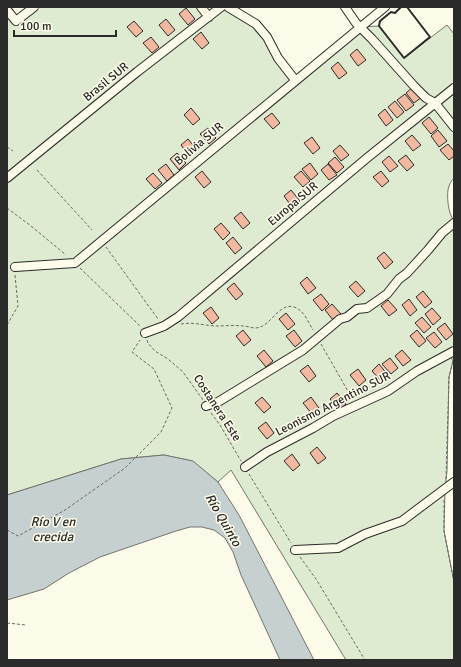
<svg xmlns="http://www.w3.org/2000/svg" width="461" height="667" font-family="Signika,sans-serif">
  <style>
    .green { fill: #deebd1; stroke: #74746e }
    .water { fill: #c7d0d0; stroke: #74746e }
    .building { fill: #f2b8a0; stroke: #2b2b2b }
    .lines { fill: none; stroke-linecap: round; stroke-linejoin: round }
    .minor-casing { stroke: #2b2b2b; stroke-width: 10 }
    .path { stroke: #6a6964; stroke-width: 1; stroke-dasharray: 3 2; stroke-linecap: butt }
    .minor { stroke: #fdfbea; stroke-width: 8 }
    .wall { stroke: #2b2b2b; stroke-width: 2 }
    .labels { text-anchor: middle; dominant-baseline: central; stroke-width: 3; stroke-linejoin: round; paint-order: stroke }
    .street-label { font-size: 12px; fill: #2b2b2b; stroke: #fdfbea }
    .water-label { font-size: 13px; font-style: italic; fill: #2b2b2b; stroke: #fdfbea }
  </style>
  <rect width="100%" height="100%" fill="#fdfbea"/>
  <path class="green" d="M34,7H201L209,17L221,7L256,24L295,79L360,27L379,26L404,58L447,25L454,34V178C452,180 450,183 449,186C446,193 448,215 454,220V351L447,350L453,361L449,377L447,471L445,490L444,531L454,582V660H346L231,470L218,482L192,461L164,455L121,459L7,495V10L16,21Z"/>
  <path class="water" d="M164,455L193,461L218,482L239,515L314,660H280L241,575L233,552L225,538L214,530L202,527H190L176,531L100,557L69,573L44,589L7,600V495L121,459Z"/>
  <path class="building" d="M186,8L195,19L188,25L179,14Z
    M166,19L175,30L168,36L159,25Z
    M134,21L143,31L136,37L127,27Z
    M201,32L209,43L202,49L193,39Z
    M151,37L159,47L152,53L143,43Z
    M357,49L366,60L358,66L350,55Z
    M338,62L347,73L339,79L331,68Z
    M413,87L422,97L414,103L406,93Z
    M405,94L414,105L406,111L397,100Z
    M395,101L404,112L397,118L388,107Z
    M191,108L200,119L193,125L184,115Z
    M385,109L393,120L386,126L378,115Z
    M272,113L280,123L273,129L264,119Z
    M429,117L438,128L431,134L422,123Z
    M208,128L216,138L209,144L200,134Z
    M438,130L447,141L439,147L431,136Z
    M412,135L421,145L413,151L405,141Z
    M312,137L320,148L313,154L304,143Z
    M188,139L197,150L189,156L181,145Z
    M448,144L454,151V156L449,160L440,150Z
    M340,145L349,155L341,161L333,151Z
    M177,153L186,163L179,170L170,159Z
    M406,155L414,165L407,171L398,161Z
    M389,156L398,166L390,172L382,162Z
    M335,157L344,167L337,173L328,163Z
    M310,163L318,174L311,180L302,169Z
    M166,164L174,175L167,181L158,170Z
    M328,164L337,175L329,180L321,170Z
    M202,171L211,182L204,188L195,177Z
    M301,171L310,181L303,187L294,177Z
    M381,171L389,181L382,187L373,177Z
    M153,173L162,183L155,189L146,179Z
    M291,190L300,201L292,207L284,196Z
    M241,212L250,223L243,229L234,218Z
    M221,223L230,233L223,240L214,229Z
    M233,237L242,248L235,254L226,243Z
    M384,252L393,262L385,269L377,258Z
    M307,277L316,288L308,294L300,283Z
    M356,281L365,291L358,297L349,287Z
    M234,283L243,294L236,300L227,289Z
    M423,291L432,302L425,308L416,297Z
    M321,294L329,304L322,311L313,300Z
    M409,299L417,310L410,316L402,305Z
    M388,300L397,310L389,316L381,306Z
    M332,304L341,314L333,320L325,310Z
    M211,307L219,318L212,324L203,313Z
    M432,308L441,318L433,325L425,314Z
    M286,313L295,324L288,330L279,319Z
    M422,317L431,327L424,333L415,323Z
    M445,323L453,334L446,340L437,329Z
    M243,330L251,340L244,346L236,336Z
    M294,330L302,341L295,347L286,336Z
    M417,330L426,341L419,347L410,336Z
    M434,332L442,342L435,348L426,338Z
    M264,350L273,361L266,367L257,356Z
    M402,350L411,360L403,366L395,356Z
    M390,358L398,368L391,374L382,364Z
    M379,364L388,375L381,381L372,371Z
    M308,365L316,376L309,382L300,371Z
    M358,369L366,380L359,386L350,375Z
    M337,393L346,404L339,410L330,399Z
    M262,397L271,407L264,413L255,403Z
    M311,397L319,408L312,414L303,403Z
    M266,422L274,433L267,439L258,428Z
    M317,447L326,458L318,464L310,453Z
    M292,454L300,465L293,471L284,461Z"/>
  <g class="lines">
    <defs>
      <path id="minor" d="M201,7L209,17
        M228,7L256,24L267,37L278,58L295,80
        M345,7L356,23L372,39L414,86L426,98L435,103L454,127
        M7,10L16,21L34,7
        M7,178L137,72L221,7
        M15,267L75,263L385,7
        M145,333L164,326L178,317L367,158L454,88
        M206,406L218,402L303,350L340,319L347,317L357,309L367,308L387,294L399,279L407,273L428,250L442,233L454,223
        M245,467L267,452L313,428L333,416L388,391L417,371L454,351
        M295,550L338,548L365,534L402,521L454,482"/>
    </defs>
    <use href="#minor" class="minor-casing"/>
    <path class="path" d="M7,147L13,151
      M37,170L92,230
      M7,208L31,226L66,255
      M106,247L158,319
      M80,268L141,327
      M181,324C192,322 203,325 215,326C224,326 234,325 243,326C247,326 251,328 255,328C271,328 278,302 294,307C304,310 308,322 313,330
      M7,325L18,306L15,275
      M147,340L148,343L155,351L168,359L183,372L203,400
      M321,344L349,393L357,397
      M211,413L220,425L241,461
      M249,474L291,543
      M446,479L449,377L453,361
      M444,500V531L454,582
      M7,530L18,536L65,510L125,468L161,432L172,408L154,369L132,352L140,340
      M300,557L316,579L365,660
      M7,623L26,625"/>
    <use href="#minor" class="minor"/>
    <path class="wall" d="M401,7L395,13L391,12L380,21L379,26L404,58L430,37L407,7"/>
  </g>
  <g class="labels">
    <g class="street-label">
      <text transform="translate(106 82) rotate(-39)">Brasil SUR</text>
      <text transform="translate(199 144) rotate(-40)">Bolivia SUR</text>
      <text transform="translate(293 204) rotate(-40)">Europa SUR</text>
      <text transform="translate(333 404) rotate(-27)">Leonismo Argentino SUR</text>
      <text transform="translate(217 408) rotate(57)">Costanera Este</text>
    </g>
    <g class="water-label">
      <text transform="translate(223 520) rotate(60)">Río Quinto</text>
      <text x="53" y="522">Río V en<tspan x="53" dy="15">crecida</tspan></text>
    </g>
  </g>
  <rect width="461" height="667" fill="none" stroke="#2b2b2b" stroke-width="16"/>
  <path d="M14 30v6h102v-6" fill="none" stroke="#2b2b2b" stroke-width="2"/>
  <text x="20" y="30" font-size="12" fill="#2b2b2b" stroke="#fdfbea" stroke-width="3" paint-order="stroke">100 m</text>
</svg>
